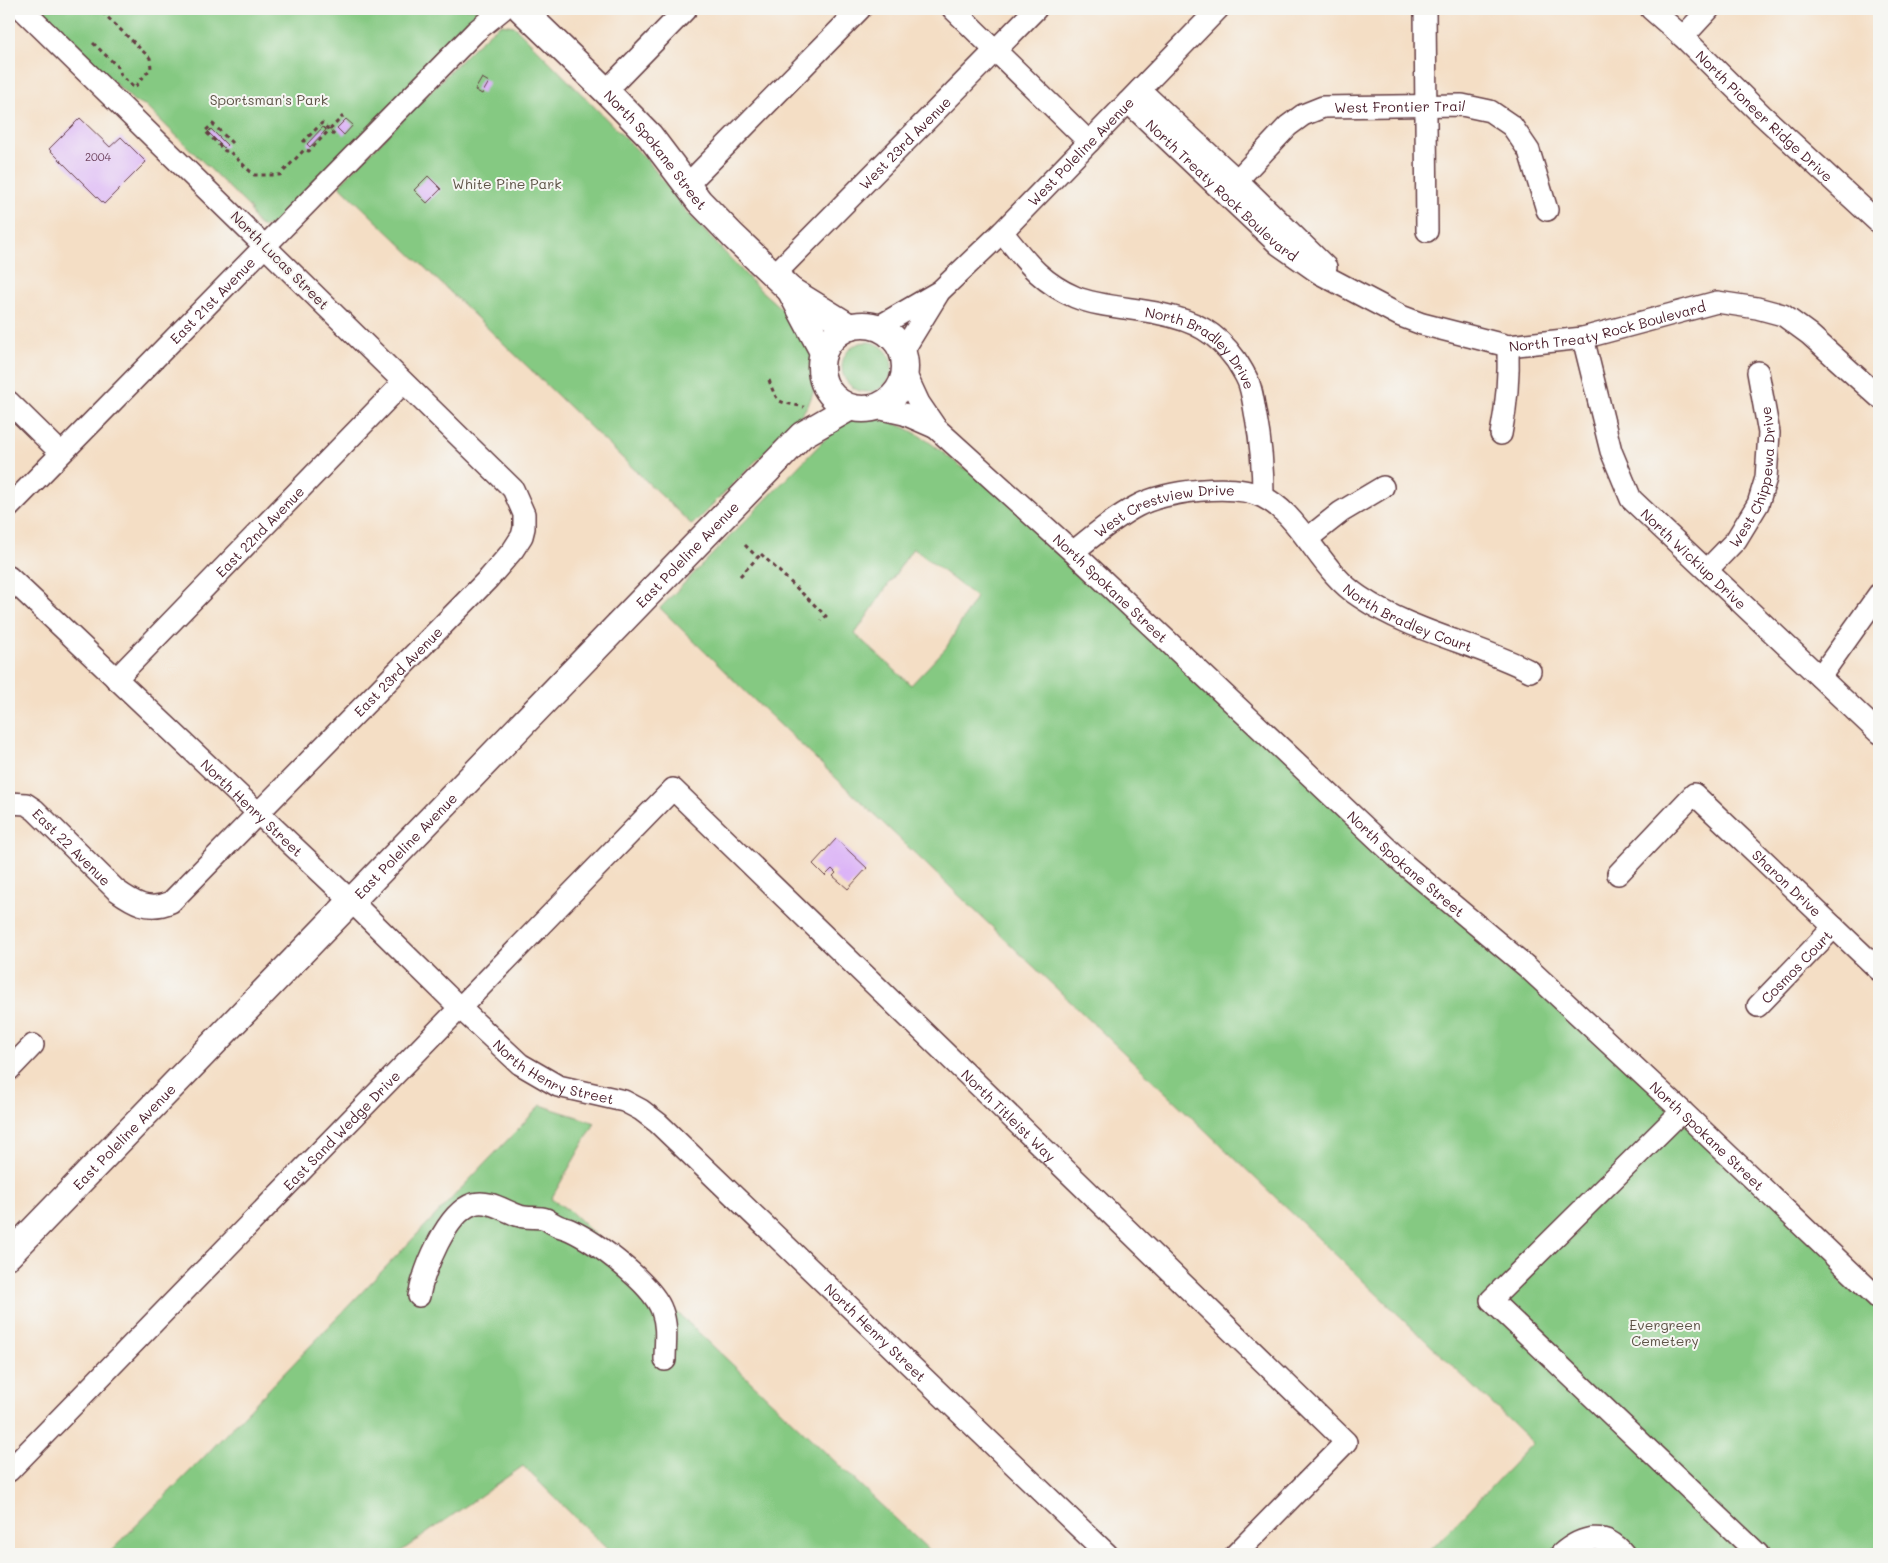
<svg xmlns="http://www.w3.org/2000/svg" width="1888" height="1563" font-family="Mali,sans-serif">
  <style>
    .green { fill: #85c982; stroke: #687456; fill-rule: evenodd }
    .building { fill: #dab0f7 }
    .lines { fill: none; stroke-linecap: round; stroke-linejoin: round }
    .minor-casing { stroke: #643c42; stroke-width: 24 }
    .major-casing { stroke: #643c42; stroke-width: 29 }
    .path { stroke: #643c42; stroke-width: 3; stroke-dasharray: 4 4; stroke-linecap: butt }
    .minor { stroke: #fff; stroke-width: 21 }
    .major { stroke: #fff; stroke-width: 26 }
    .labels { text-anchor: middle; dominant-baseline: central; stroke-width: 4; stroke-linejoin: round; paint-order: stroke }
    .number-label { font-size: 11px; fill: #6e435e }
    .park-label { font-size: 14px; fill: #5c5245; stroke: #f6f6f2 }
    .street-label { font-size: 14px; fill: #4a1f2b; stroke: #f6f6f2 }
  </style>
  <rect width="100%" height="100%" fill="#f6f6f2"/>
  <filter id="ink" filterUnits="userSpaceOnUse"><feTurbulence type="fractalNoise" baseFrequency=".02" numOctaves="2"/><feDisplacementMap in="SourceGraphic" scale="10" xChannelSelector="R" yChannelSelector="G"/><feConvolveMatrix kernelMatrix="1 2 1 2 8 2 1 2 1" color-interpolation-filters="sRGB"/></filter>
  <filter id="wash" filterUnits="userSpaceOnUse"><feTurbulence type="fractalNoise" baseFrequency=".0096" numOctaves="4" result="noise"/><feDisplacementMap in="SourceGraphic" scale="20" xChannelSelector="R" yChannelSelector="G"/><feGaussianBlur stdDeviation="1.12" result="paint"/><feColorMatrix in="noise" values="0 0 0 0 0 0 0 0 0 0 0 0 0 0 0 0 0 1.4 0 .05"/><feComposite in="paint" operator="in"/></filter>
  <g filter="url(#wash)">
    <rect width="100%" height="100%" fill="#f4dec5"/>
    <path class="green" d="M37,9H483L478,17L272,225C259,231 253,219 250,208L145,105L135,102Z
      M502,24L514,26L648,161L686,211L758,288L793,319L815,358L814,390L809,403L801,416L692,525L339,185L473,48L493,30Z
      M842 367a25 25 0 1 1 50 0a25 25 0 1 1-50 0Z
      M861,417C909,420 929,443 966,470L973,463L1879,1299V1554H1427L1533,1443L751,697L660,608L836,428L847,421ZM913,548L976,597L946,648L911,685L855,634Z
      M541,1105C559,1112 577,1116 595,1123L551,1199L570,1211L933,1554H612L523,1466L397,1554H108L203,1458Z"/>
    <g id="blocks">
      <path class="building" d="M482,78L489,82L482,94L475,90Z
        M80,118L110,147L121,137L146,162L104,204L49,149Z
        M346,119L353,125L344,135L337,128Z
        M323,127L326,130L310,147L307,144Z
        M211,129L227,145L224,148L208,132Z
        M428,176L441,189L427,203L414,190Z
        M836,839L867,868L848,889L833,876L836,873L832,869L825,876L813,864Z"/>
    </g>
  </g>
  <g filter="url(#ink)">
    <use href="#blocks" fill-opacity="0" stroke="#643c42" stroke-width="1"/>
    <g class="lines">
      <defs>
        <g id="minor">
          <path d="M953,9L1089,142"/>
          <path d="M1425,9L1427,231"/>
          <path id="s1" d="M1651,9L1683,37L1762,115L1879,223"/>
          <path d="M1683,37L1709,9"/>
          <path d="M1140,90L1237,180L1326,267"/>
          <path d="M606,91L686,9"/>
          <path id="s2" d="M1128,102L1279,245L1319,273L1401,316L1422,324L1508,346L1583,338L1717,302L1757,308L1783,315L1809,334L1879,397"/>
          <path d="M687,185L860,9"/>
          <path id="s3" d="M1225,193L1288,126L1303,115L1323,107L1462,105L1490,111L1512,126L1529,151L1547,210"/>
          <path id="s4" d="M1002,232C1025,260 1040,282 1075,297C1099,307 1135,308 1161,314C1195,321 1216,332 1236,360C1241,368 1248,378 1250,387C1253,397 1254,407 1256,417C1261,443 1263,470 1263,496"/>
          <path id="s5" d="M774,275L1036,9"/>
          <path id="s6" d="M878,327L940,291L1002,232L1218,9"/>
          <path id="s7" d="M1583,338L1611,451L1631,499L1879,733"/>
          <path d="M903,351L938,294"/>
          <path id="s8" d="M906,375L919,403L936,428L1073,552L1405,865L1527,967L1682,1111L1879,1299"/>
          <path d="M9,402L61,453"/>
          <path d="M877,408L904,414L936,428"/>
          <path d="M1501,434C1507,404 1509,376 1508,346"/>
          <path id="s9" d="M9,507L476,31L503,9"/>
          <path d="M1307,539L1341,512L1383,487"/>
          <path id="s10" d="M1073,552C1093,536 1114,518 1137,506C1165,491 1234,482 1263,497C1271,501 1281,509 1287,515C1313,542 1329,577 1360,597C1412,632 1475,643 1530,671"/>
          <path id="s11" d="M1707,570L1736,540L1758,504L1766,478L1769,433L1758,372"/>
          <path id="s12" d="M9,577L351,901L460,1008L520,1064L558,1086L624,1101L641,1110L658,1123L1107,1554"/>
          <path d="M1820,677L1879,594"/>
          <path id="s13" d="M116,679L403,383"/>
          <path id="s14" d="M9,803L26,804L35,810L116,890C134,903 149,912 171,902L489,578L513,550L522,536L524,528V514L513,489L22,9"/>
          <path id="s15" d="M1618,874L1694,794L1879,970"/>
          <path id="s16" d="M1758,1006L1834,927"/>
          <path d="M9,1070L33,1045"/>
          <path d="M1682,1111L1491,1300L1758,1554"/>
          <path d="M419,1296C424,1270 446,1213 473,1204C489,1199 506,1212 520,1216C528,1219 538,1216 546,1219C549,1221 552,1223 556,1225C560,1227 565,1228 570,1230C596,1242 653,1284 662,1311C668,1327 665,1344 665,1360"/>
          <path id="s17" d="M9,1471L673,789L1346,1442L1236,1554"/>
          <path d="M1561,1554C1582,1536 1605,1530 1624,1554"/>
        </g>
        <g id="major">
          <path id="s18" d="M521,9L606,91L650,136L699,201L733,236L790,290L850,327"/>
          <path d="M790,290L823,352"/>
          <circle cx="863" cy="367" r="42"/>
          <path id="s19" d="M9,1255L802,435L849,408"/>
        </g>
      </defs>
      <use href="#minor" class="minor-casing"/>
      <use href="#major" class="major-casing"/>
      <path class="path" d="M93,43L118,67L121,75L134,88L151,68L150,58L99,9
        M303,142L322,123L337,138
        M232,143L213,124L205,131L225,151H229L254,175H280L304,150L309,151L343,116
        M769,380C778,407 780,401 804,407
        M745,545L758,558
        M761,554L826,616L821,620
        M740,576L762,553"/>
      <use href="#minor" class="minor"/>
      <use href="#major" class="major"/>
    </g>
  </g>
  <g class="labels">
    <g class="number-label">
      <text x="98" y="156">2004</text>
    </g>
    <g class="park-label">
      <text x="269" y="99">Sportsman's Park</text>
      <text x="507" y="183">White Pine Park</text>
      <text x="1665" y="1324">Evergreen<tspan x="1665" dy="16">Cemetery</tspan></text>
    </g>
    <g class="street-label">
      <text stroke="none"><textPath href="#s3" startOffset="209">West Frontier Trail</textPath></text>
      <text stroke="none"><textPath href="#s1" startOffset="156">North Pioneer Ridge Drive</textPath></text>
      <text stroke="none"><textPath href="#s5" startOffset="186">West 23rd Avenue</textPath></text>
      <text stroke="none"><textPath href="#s18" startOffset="195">North Spokane Street</textPath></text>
      <text stroke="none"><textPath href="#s6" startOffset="270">West Poleline Avenue</textPath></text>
      <text stroke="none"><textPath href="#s2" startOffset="129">North Treaty Rock Boulevard</textPath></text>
      <text transform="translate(280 260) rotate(45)">North Lucas Street</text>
      <text stroke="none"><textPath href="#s9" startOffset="290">East 21st Avenue</textPath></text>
      <text stroke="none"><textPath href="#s2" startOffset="562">North Treaty Rock Boulevard</textPath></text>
      <text stroke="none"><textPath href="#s4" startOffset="240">North Bradley Drive</textPath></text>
      <text stroke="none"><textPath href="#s11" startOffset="109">West Chippewa Drive</textPath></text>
      <text stroke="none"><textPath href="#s10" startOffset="104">West Crestview Drive</textPath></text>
      <text stroke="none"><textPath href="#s13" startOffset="206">East 22nd Avenue</textPath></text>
      <text stroke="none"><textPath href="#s19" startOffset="975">East Poleline Avenue</textPath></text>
      <text stroke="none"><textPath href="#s7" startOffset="255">North Wickiup Drive</textPath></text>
      <text stroke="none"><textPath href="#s8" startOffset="298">North Spokane Street</textPath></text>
      <text stroke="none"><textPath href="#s10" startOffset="401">North Bradley Court</textPath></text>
      <text stroke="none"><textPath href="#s14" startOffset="525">East 23rd Avenue</textPath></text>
      <text stroke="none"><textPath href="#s12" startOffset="335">North Henry Street</textPath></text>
      <text stroke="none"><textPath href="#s19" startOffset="570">East Poleline Avenue</textPath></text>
      <text stroke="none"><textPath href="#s14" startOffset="80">East 22 Avenue</textPath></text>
      <text stroke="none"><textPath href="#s8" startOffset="702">North Spokane Street</textPath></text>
      <text stroke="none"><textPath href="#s15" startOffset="239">Sharon Drive</textPath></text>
      <text stroke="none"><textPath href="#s16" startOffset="55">Cosmos Court</textPath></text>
      <text stroke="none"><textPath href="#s12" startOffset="740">North Henry Street</textPath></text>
      <text stroke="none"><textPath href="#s17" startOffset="1420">North Titleist Way</textPath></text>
      <text stroke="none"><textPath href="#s17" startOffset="476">East Sand Wedge Drive</textPath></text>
      <text stroke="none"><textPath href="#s19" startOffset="165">East Poleline Avenue</textPath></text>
      <text stroke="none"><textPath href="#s8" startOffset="1108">North Spokane Street</textPath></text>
      <text stroke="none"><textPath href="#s12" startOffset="1160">North Henry Street</textPath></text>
    </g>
  </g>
  <rect width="1888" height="1563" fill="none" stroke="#f6f6f2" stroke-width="30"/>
</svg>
